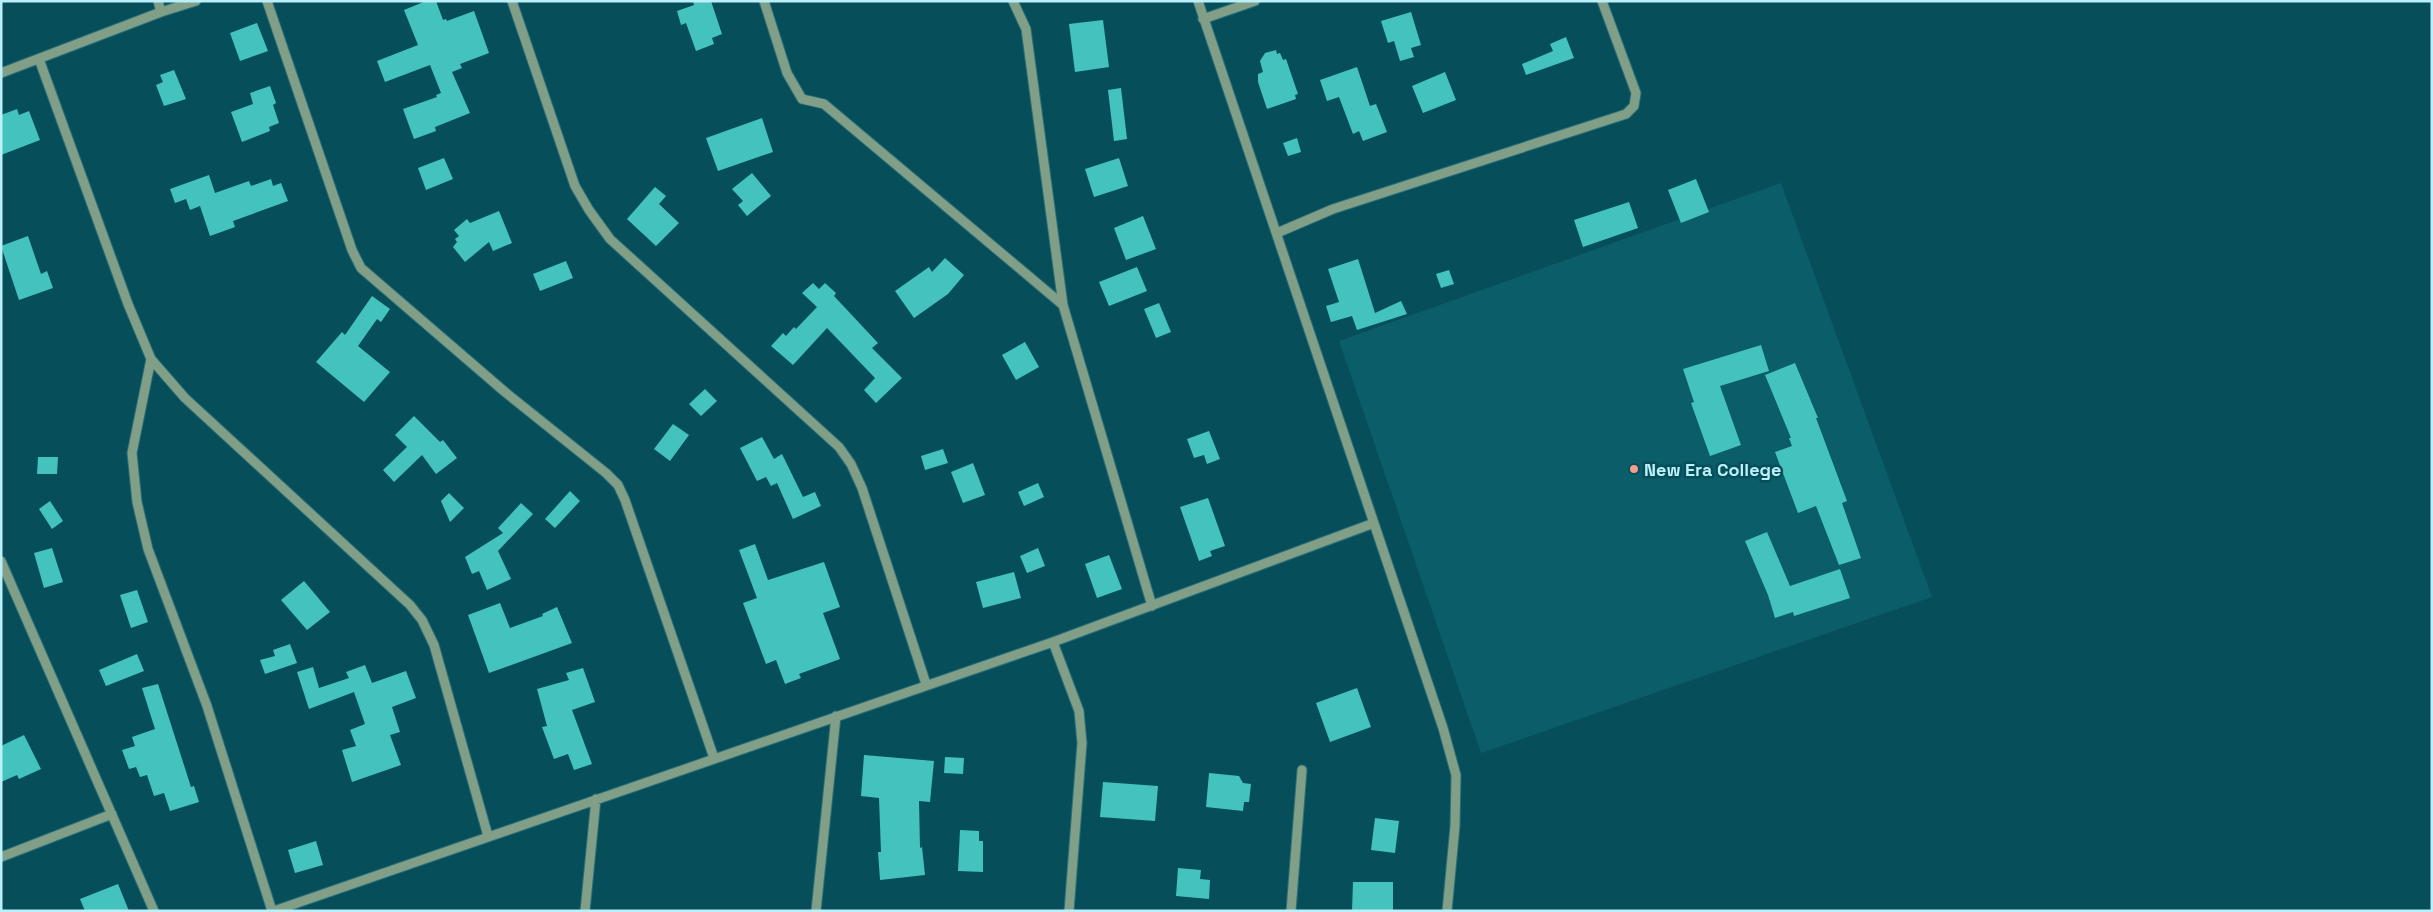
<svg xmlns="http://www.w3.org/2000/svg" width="2433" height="912" font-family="'Space Grotesk',sans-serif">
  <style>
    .built { fill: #0a5d69 }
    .building { fill: #44c3be }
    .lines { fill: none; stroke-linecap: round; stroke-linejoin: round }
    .minor-casing { stroke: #2a6f7a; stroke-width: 11 }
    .minor { stroke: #809f86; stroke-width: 9 }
    .poi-dot { fill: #f49d8d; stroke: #064f5a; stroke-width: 2 }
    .labels { text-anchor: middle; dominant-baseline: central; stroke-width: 5; stroke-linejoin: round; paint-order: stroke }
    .poi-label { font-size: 18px; font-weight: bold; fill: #bbeff9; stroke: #064f5a; text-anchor: start }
  </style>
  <rect width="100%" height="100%" fill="#064f5a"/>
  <path class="built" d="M1781,183L1932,597L1481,753L1339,341Z"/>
  <path class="building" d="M426,1H436L443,20L446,19L447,21L474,11L489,53L460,64L462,68L452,72L470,113L435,127L436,131L414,139L403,109L437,97L436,95L441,93L430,65L385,82L377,61L418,45L404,10Z
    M693,1H711L722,34L712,38L714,44L696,51L686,23L681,25L677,11L694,5Z
    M1411,12L1421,45L1411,48L1414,57L1400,61L1394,41L1388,43L1381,21Z
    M1103,20L1109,67L1075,72L1069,24Z
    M257,23L268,51L240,61L230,33Z
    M1566,37L1574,58L1526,75L1522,64L1553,51L1550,44Z
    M1276,50L1277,54L1280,53L1283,60L1286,59L1298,94L1295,95L1296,99L1267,109L1258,82V74L1263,72L1260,61L1265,53Z
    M1357,67L1370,106L1376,104L1387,132L1363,141L1359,131L1353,134L1339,97L1327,101L1320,80Z
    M174,70L186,99L164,106L156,85L163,82L160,75Z
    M1445,72L1456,100L1423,113L1412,86Z
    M270,86L276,103L273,105L279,123L269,127L270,131L242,142L231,112L253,104L250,93Z
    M1121,88L1127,139L1114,141L1108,90Z
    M17,109L19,115L29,111L40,140L1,155V115Z
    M762,118L773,152L718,171L706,138Z
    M1297,138L1301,152L1288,156L1283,143Z
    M444,158L453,179L426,190L418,168Z
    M1119,158L1128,186L1094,197L1085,169Z
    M752,173L771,196L747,216L738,205L743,201L732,189Z
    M209,175L215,193L249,181L251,186L271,179L273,186L281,183L288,201L233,221L235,227L210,236L200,206L190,210L186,199L175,203L170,189Z
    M1696,179L1709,212L1681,223L1668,190Z
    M655,187L666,196L659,204L679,223L656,246L627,219Z
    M1629,202L1638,228L1583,247L1574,220Z
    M499,211L512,243L493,251L489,242L465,262L453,247L457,242L455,239L459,236L454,230L467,219L470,223Z
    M1143,216L1156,249L1126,260L1114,228Z
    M28,236L41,274L47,271L53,288L19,300L1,246Z
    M945,258L964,275L948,294L914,318L895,291L929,267L932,272Z
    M1358,259L1375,313L1401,301L1407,314L1357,330L1352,316L1331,322L1326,306L1339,302L1328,269Z
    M566,261L573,278L540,291L533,274Z
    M1137,267L1147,291L1109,306L1099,282Z
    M1449,270L1454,284L1441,288L1436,274Z
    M813,283L819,289L825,283L836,293L834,296L878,343L872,348L902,378L876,403L864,390L875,378L827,328L793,365L771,346L783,333L786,336L794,327L796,329L817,307L802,293Z
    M372,296L390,309L381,322L377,319L358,346L390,372L364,402L316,362L342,332L345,335Z
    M1159,303L1171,332L1156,338L1144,309Z
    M1025,342L1039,367L1016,380L1002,355Z
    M1761,345L1769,371L1720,386L1741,445L1710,456L1691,403L1694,402L1683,369Z
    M1795,363L1818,418H1816L1847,501L1842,503L1861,558L1839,565L1816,506L1798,513L1775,452L1792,446L1789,438H1791L1765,375Z
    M705,389L717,401L701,416L689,404Z
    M414,416L440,442L443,440L457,458L436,474L422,455L394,482L383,470L407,447L395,435Z
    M673,424L689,435L670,461L654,449Z
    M1209,431L1220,459L1207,464L1204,455L1194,458L1187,439Z
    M762,437L774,459L782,454L803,497L815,492L821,506L793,519L777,483L771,486L766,477L757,481L740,448Z
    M943,449L948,463L925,470L921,456Z
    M38,457H58L57,474H37Z
    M973,463L985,495L963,503L951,472Z
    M1038,483L1044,497L1024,506L1018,492Z
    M570,491L580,501L555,528L545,519Z
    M449,493L464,508L450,522L441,501Z
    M1208,498L1225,546L1210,551L1212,556L1199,561L1180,507Z
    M50,501L63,521L52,529L39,509Z
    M521,503L533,514L498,551L511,579L487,590L479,571L472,574L465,557L503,533L498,528Z
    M1767,532L1790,586L1840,569L1850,598L1794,616L1793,612L1775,618L1768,595L1745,541Z
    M755,544L768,580L824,562L840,607L823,613L840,659L799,674L801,678L785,684L776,660L766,664L743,603L757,598L739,550Z
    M52,548L63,582L44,588L34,553Z
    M1038,548L1045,566L1027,573L1020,556Z
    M1109,555L1122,589L1097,598L1085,564Z
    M1014,572L1021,598L983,608L976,582Z
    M304,581L330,612L307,630L281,600Z
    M137,590L148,622L131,628L120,595Z
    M500,603L510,628L543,616L542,614L557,607L572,643L489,673L468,615Z
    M290,644L297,663L265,674L260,660L275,656L273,650Z
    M137,654L144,671L106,686L99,670Z
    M365,665L372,683L406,671L416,698L392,707L400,732L390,735L401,765L352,782L342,750L356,746L350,730L365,724L354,692L309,709L297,672L313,667L319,688L349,678L346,672Z
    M583,668L595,702L572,710L592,764L574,770L568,754L554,759L542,727L547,726L537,689L569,680L566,673Z
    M158,684L191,787L194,786L199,802L170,811L164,793L154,796L147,775L140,777L136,767L129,769L122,750L135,746L132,737L155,729L142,688Z
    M1357,688L1371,727L1330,742L1316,703Z
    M24,735L41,769L19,779L17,775L1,782V746Z
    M864,755L934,761L930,802L919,801L920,848L922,847L925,875L880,880L878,852H881L879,798L861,796Z
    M945,757L964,758L963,774L944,773Z
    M1209,773L1239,776L1243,783L1251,784L1249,802H1244L1243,811L1206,807Z
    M1103,782L1158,786L1155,821L1100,817Z
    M1375,818L1399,821L1395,853L1371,850Z
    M960,830L979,831V841H983V872L958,871Z
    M316,841L323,865L295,873L288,850Z
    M1178,868L1201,870L1200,879L1210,880L1209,899L1176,896Z
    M1353,882H1393V911H1352Z
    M118,884L129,911H85L80,899Z"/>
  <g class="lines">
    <defs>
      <path id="minor" d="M158,1L161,12
        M267,1L352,250L361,268L505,392L606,473L618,485L625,500L714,758
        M512,1L575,186L589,210L610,239L839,447L851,464L862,488L926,684
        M764,1L787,73L802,99L824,104L1063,305
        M1013,1L1026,29L1063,305L1152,606
        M1198,1L1443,728L1456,775L1455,826L1447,911
        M1203,19L1255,1
        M39,59L128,304L151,359L185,398L410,605L422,620L434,645L488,836
        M1,73L161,12L196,1
        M1277,233L1333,209L1626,114L1634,106L1636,93L1602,1
        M151,359L132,453L137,502L148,549L207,706L272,911
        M1,561L154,911
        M1053,642L1079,711L1082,743L1069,911
        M1,857L112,814
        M274,911L1053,642L1374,523
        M585,911L596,799
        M816,911L836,716
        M1291,911L1302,770"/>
    </defs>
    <use href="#minor" class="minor-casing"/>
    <use href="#minor" class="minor"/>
  </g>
  <circle class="poi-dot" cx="1634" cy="469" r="5"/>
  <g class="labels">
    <g class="poi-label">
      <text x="1644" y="469">New Era College</text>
    </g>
  </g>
  <rect width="2433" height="912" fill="none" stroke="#bbeff9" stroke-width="5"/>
</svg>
